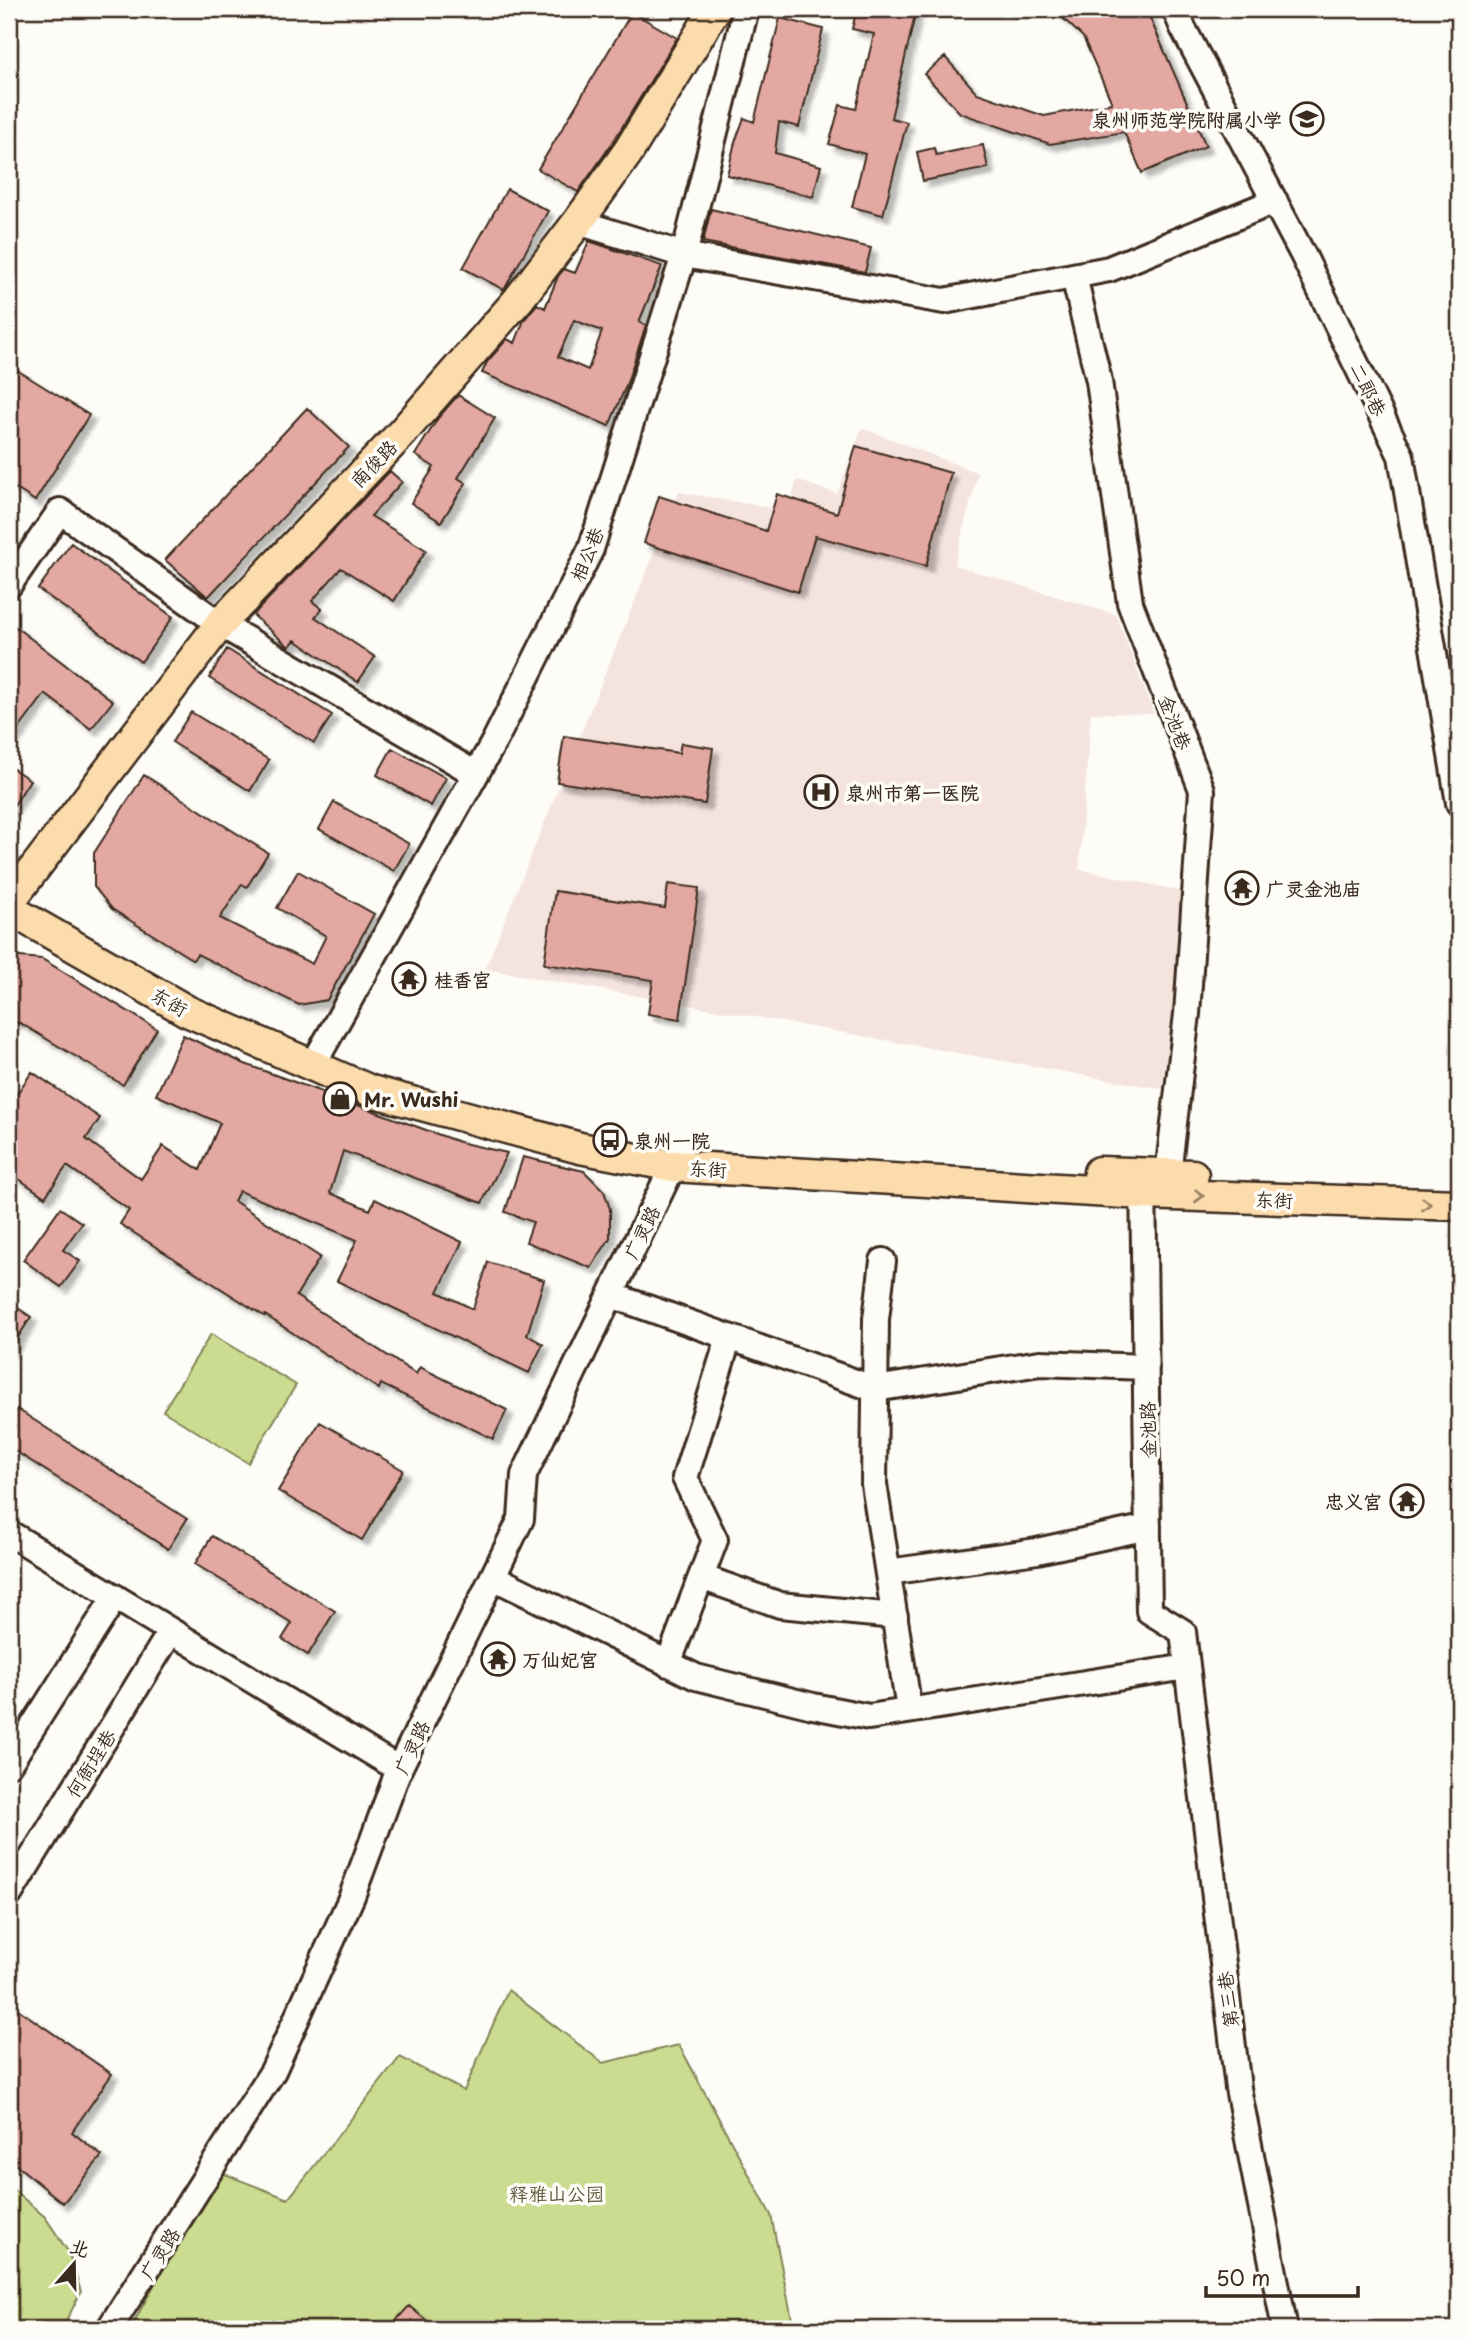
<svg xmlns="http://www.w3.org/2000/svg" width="1468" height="2338" font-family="'Playpen Sans','LXGW WenKai TC',sans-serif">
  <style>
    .built { fill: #f5e3de }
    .green { fill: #cbdc90; stroke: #838357; stroke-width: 2 }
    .building { fill: #e3a8a2; stroke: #3b2a1e; stroke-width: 2; fill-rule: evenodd; filter: url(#shadow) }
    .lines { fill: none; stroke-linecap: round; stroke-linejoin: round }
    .minor-casing { stroke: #3b2a1e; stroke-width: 30 }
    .major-casing { stroke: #3b2a1e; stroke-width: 35 }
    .minor { stroke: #fdfcf7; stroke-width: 24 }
    .major { stroke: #fcdcac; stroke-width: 30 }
    .oneway { stroke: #9c8365 }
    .labels { text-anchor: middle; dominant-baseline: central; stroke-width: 7; stroke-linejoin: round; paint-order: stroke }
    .poi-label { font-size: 19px; font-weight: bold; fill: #3b2a1e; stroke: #fdfcf7; text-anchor: start }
    .street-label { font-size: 19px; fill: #3b2a1e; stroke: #fdfcf7 }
    .park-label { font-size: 19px; fill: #5f563a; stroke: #fdfcf7 }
  </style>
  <defs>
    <filter id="shadow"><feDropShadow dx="6" dy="6" stdDeviation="2" flood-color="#0004"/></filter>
  </defs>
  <rect width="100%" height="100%" fill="#fdfcf7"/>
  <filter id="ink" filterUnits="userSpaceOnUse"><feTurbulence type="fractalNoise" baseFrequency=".0143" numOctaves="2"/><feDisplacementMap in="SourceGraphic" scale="14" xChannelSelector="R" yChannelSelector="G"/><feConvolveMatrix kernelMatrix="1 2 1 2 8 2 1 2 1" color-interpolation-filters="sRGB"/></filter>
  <g filter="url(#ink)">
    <path class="built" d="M862,428L978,473L954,565L1116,615L1154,714L1091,713L1079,869L1190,893L1162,1089L485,969L679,492L788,511L797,480L837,494Z"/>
    <path class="green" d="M211,1334L296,1385L248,1463L163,1411Z
      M508,1990L603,2063L679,2045L771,2215L794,2329H130L217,2171L288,2199L400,2057L464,2091Z
      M9,2186L45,2217L69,2253L81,2292L62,2329H9Z"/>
    <path class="building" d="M857,9H906L916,11L891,118L907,122L883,215L852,207L865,154L829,144L840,105L856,109L874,34L852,29Z
      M1053,9H1146L1206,146L1142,173L1124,132L1050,144L960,113L924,74L945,57L977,93L1044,116L1112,103L1083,37Z
      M632,12L677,38L613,142L578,192L538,169Z
      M780,18L823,29L799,127L779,122L775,153L821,166L813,197L727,175L735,142L744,118L754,122Z
      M983,145L988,168L923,181L917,152L934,148L936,155Z
      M507,189L548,211L504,290L463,268Z
      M711,209L871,248L865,272L703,242Z
      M589,241L662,266L639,322L646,325L626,386L609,426L482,373L487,362L507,339L515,343L524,320L537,304L545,308L558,276L564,269L575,273ZM574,320L602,331L588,370L558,357Z
      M9,365L89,415L35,501L9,484Z
      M458,395L495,418L458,478L466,483L441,522L411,503L434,467L415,455L438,418Z
      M307,408L349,447L208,597L165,560Z
      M856,446L951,473L926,566L815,536L798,592L644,543L659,496L766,531L777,494L837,513Z
      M390,471L402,482L371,516L426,550L394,601L341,568L312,601L322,609L315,617L375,657L358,682L295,640L289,647L253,615Z
      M71,543L173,617L141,662L38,589Z
      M9,622L113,701L91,729L45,694L9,742Z
      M227,649L332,715L314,743L209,678Z
      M191,712L269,760L250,791L172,742Z
      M564,736L679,753L681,743L713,748L705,804L557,782Z
      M392,748L446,778L431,806L377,775Z
      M9,766L30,780L9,813Z
      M144,775L268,853L247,887L242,884L220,918L312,964L326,936L277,908L298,871L374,914L327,1000L299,1005L197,954L193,960L112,909L94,887V853Z
      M334,802L409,844L394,871L319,829Z
      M668,884L699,888L680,1019L648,1014L653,980L544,964L555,891L665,908Z
      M9,956L42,959L157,1029L123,1085L20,1023L9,1022Z
      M183,1035L245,1064L459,1142L507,1153L482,1203L343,1151L330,1193L370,1210L375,1199L462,1242L438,1292L473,1309L488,1262L544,1280L527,1335L543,1344L529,1373L337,1281L357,1240L239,1191L234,1201L320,1257L296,1296L416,1374L420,1367L507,1410L493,1439L381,1384L379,1389L265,1315L264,1316L120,1224L129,1210L67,1166L45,1197L9,1172V1105L32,1072L100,1118L86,1139L141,1179L163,1146L200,1170L220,1123L156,1095Z
      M523,1157L584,1171L604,1191L610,1209V1238L591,1268L526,1242L533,1222L505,1212Z
      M60,1208L82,1223L63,1250L80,1261L61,1287L23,1260Z
      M9,1302L31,1317L9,1351Z
      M17,1409L187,1519L168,1549L9,1447V1422Z
      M320,1422L403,1470L362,1540L278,1491Z
      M212,1536L335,1611L308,1655L282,1639L292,1623L195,1564Z
      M9,2003L112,2074L72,2132L102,2156L63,2203L9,2159Z
      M409,2306L437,2329H388Z"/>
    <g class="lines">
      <defs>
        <path id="minor" d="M1175,9L1183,28L1303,255L1401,456L1459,803
          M578,222L684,255L944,301L1109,269L1275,201
          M1074,276L1099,381L1130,603L1202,790L1187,1014L1168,1174
          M9,585L60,511L220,624L476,774
          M318,1056L495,740L591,549L684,255L746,9
          M1143,1177L1149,1611L1183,1632L1238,2088L1285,2329
          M883,1261L876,1319L874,1484L909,1710
          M611,1295L875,1389L1040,1363L1146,1367
          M9,1533L399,1769
          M888,1572L1037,1551L1148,1527
          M493,1577L696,1677L813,1706L869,1717L1187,1667
          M701,1577L780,1605L895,1616
          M668,1664L715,1540L685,1478L729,1337
          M9,1764L115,1597
          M9,1895L171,1631
          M109,2329L273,2071L352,1896L399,1769L521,1519L524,1475L680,1151"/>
        <path id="major" d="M9,902L220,624L400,435L518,300L578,222L628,152L715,9
          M9,909L187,1011L371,1091L580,1148L673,1166L1143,1194L1459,1205
          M1099,1172L1193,1175"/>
      </defs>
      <use href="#minor" class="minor-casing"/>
      <use href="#major" class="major-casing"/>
      <use href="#minor" class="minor"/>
      <use href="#major" class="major"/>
    </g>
    <defs><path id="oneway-chevron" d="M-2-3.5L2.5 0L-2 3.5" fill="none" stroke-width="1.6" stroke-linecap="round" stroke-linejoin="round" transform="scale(1.75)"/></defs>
    <g class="oneway">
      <use href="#oneway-chevron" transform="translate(1199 1196) rotate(2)"/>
      <use href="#oneway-chevron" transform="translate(1426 1204) rotate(2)"/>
    </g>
  </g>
  <defs>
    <symbol id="school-ring" viewBox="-11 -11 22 22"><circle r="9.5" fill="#fdfcf7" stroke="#3b2a1e" stroke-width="1.5"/><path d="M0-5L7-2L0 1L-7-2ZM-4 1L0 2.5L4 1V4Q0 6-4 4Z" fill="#3b2a1e"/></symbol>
    <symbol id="hospital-ring" viewBox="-11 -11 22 22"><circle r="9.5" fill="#fdfcf7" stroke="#3b2a1e" stroke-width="1.5"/><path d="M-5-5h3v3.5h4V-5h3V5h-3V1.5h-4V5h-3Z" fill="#3b2a1e"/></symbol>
    <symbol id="temple-ring" viewBox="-11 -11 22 22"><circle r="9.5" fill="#fdfcf7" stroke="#3b2a1e" stroke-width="1.5"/><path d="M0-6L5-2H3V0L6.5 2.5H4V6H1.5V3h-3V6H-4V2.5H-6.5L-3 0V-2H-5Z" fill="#3b2a1e"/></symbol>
    <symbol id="shop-ring" viewBox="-11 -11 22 22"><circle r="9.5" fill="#fdfcf7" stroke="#3b2a1e" stroke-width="1.5"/><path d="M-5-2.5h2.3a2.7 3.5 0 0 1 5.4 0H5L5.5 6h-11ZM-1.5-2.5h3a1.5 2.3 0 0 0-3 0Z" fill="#3b2a1e"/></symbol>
    <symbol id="bus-ring" viewBox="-11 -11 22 22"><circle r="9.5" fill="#fdfcf7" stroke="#3b2a1e" stroke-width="1.5"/><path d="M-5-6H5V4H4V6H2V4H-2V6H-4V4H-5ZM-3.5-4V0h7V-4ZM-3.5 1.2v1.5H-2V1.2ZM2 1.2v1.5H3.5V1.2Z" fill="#3b2a1e"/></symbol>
  </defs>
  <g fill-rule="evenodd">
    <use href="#school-ring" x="1288" y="100" width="38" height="38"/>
    <use href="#hospital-ring" x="802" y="773" width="38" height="38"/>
    <use href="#temple-ring" x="1223" y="869" width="38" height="38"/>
    <use href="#temple-ring" x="390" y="960" width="38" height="38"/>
    <use href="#shop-ring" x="321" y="1080" width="38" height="38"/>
    <use href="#bus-ring" x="591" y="1121" width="38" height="38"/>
    <use href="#temple-ring" x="1388" y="1482" width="38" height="38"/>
    <use href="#temple-ring" x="479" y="1640" width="38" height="38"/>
  </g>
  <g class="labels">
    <g class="poi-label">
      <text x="1282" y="119" text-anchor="end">泉州师范学院附属小学</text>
      <text x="846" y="792">泉州市第一医院</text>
      <text x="1266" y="888">广灵金池庙</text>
      <text x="434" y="979">桂香宫</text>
      <text x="364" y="1099">Mr. Wushi</text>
      <text x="634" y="1140">泉州一院</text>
      <text x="1382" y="1501" text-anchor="end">忠义宫</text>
      <text x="522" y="1659">万仙妃宫</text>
    </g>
    <g class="street-label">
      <text transform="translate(1369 389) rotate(64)">二郎巷</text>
      <text transform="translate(373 463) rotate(-46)">南俊路</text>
      <text transform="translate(586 554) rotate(-67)">相公巷</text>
      <text transform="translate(1176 722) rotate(69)">金池巷</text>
      <text transform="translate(170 1001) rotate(29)">东街</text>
      <text transform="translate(708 1168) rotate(3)">东街</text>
      <text transform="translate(1274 1199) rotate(2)">东街</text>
      <text transform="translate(641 1232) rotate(-64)">广灵路</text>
      <text transform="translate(1147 1430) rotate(-91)">金池路</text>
      <text transform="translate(411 1747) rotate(-65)">广灵路</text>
      <text transform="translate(90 1763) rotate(-58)">何衙埕巷</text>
      <text transform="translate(1227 2000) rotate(-97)">第三巷</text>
      <text transform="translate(159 2253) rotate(-58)">广灵路</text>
    </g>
    <g class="park-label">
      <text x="557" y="2193">释雅山公园</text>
    </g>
  </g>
  <rect width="1468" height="2338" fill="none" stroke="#fdfcf7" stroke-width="35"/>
  <rect x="18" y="18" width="1433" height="2303" fill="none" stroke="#3b2a1e" stroke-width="2.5" filter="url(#ink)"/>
  <g transform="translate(74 2264) rotate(20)" stroke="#fdfcf7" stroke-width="5" paint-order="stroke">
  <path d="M0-5L12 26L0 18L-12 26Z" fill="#3b2a1e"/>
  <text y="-10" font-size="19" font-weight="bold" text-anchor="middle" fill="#3b2a1e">北</text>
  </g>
  <path d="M1206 2286v10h152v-10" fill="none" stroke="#3b2a1e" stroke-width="3.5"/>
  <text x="1216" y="2286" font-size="21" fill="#3b2a1e" stroke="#fdfcf7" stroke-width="5" paint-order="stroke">50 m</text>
</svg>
